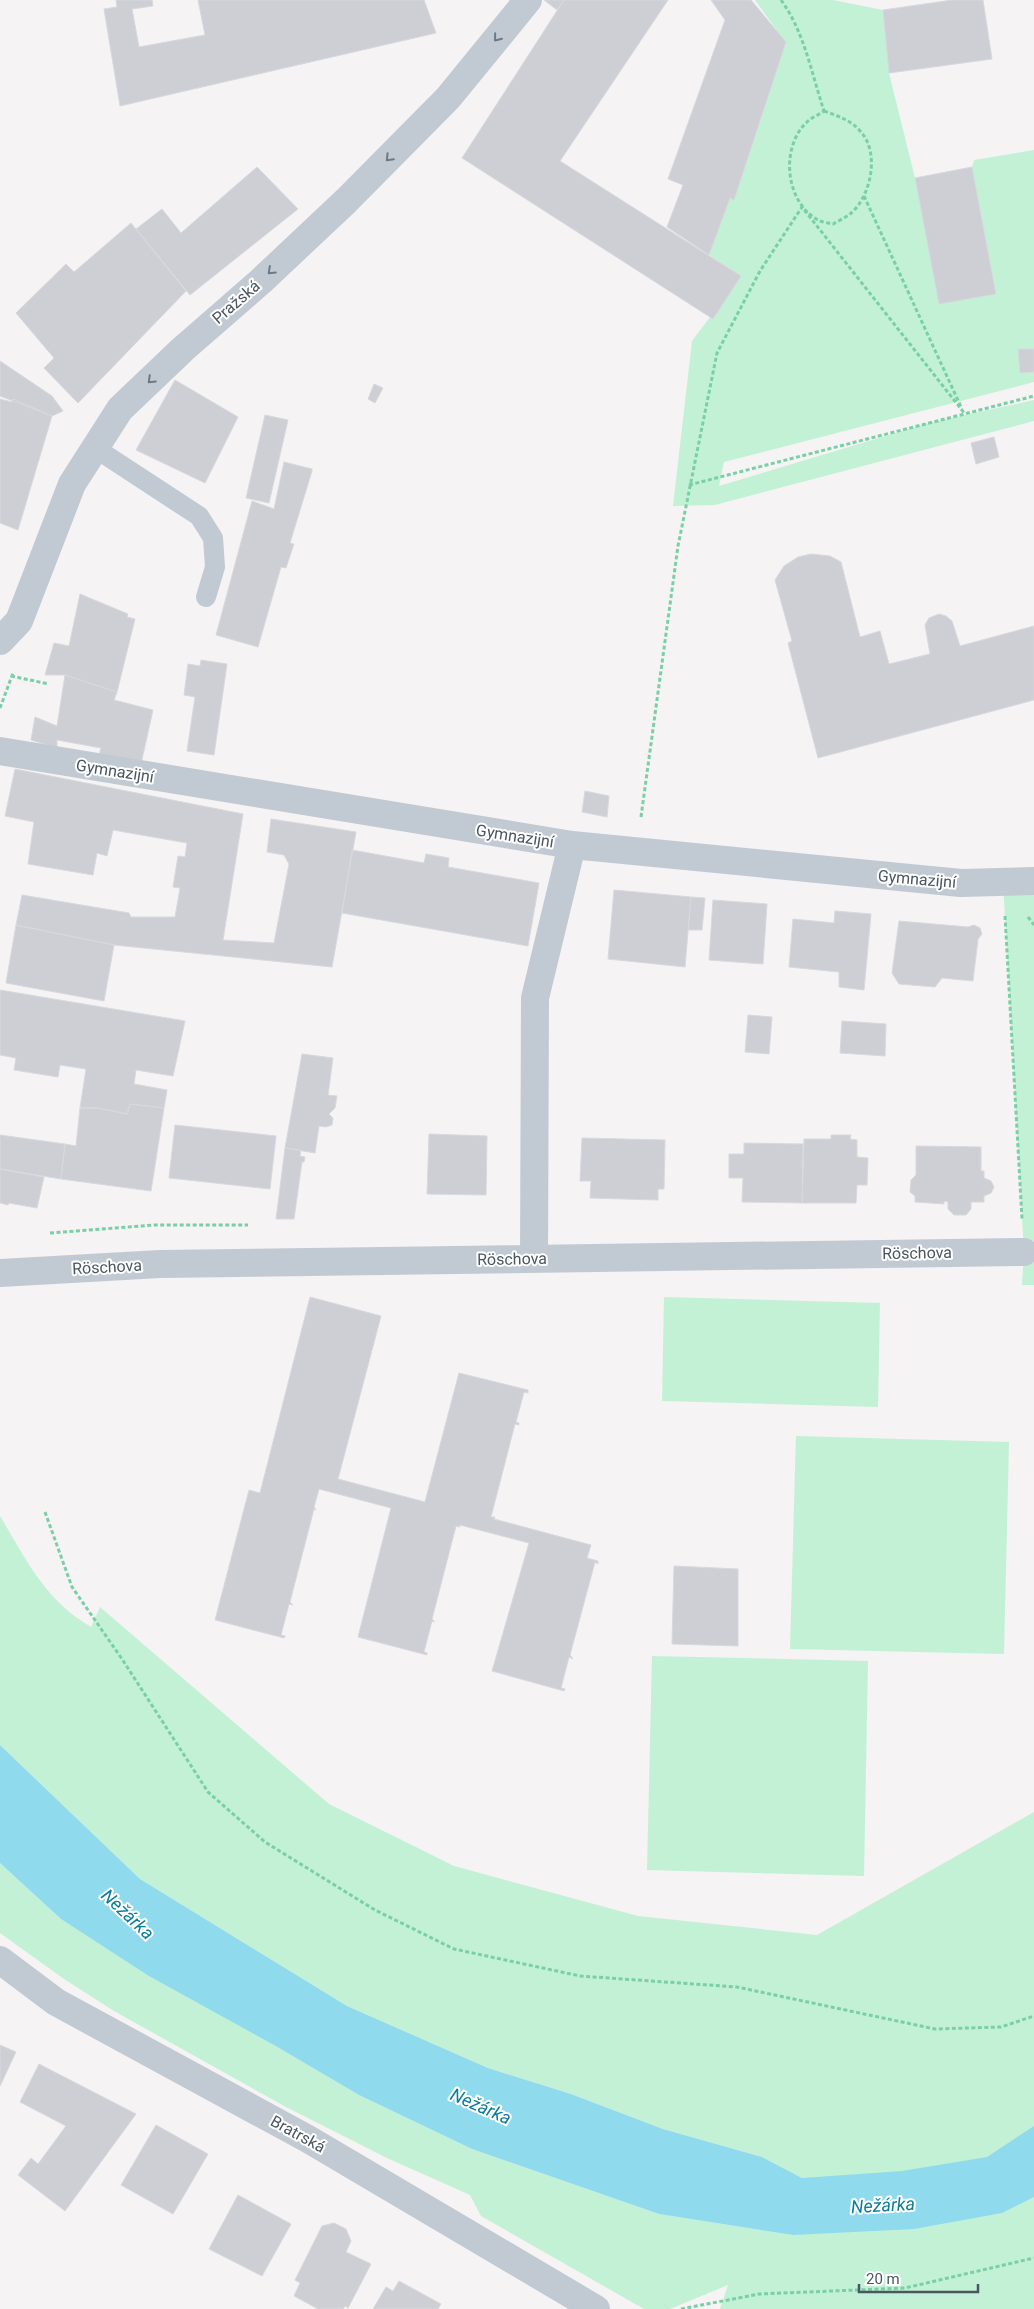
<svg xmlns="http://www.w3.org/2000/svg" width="1034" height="2309" font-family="Roboto,sans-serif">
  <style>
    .green { fill: #c3f1d5 }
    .water { fill: #90daee }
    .building { fill: #cdcfd5; stroke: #d7d9de }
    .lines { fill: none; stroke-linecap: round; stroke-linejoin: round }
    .path { stroke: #7ad0a6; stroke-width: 3; stroke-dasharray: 4 2.5; stroke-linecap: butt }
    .service { stroke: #c1cad2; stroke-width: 20 }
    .minor { stroke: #c1cad2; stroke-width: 28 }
    .oneway { stroke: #6e7983 }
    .labels { text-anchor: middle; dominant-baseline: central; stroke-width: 4; stroke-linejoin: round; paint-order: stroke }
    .street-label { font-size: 16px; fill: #4a5661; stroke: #fff }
    .water-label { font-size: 18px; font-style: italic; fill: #0c7c9b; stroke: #fff }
  </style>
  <rect width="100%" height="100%" fill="#f5f3f3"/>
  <path class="green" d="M755,0H833L883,10L889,73L915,178L939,304L996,293L972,167L974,160L1034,150V382L724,462L719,486L929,423L1034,400V421L715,505L673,506L692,341L741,276L709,255L785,42Z
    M1034,881V1285H1022L1024,1252L1003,882Z
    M664,1297L880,1303L878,1407L662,1401Z
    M796,1436L1009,1442L1004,1654L790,1649Z
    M0,1516C27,1561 45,1600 91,1627L100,1607L329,1804L454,1866L638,1916L817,1935L1034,1812V2309H720L728,2285L670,2309H644L481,2216L470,2195L387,2158L286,2107L114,2011L64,1979L0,1933V1863L61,1919L359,2095L472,2149L659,2214L793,2235L802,2178L762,2157L663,2129L571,2094L488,2068L347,2006L140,1879L0,1745Z
    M652,1656L868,1661L864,1876L647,1870Z"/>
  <path class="water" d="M0,1745L140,1879L347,2006L488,2068L571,2094L663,2129L762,2157L802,2178L902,2171L987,2157L1034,2126V2197L1002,2213L914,2229L793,2235L659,2214L472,2149L359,2095L274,2045L149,1976L61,1919L0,1863Z"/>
  <path class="building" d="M116,0H152L153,6L132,9L139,47L205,35L198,0H424L436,33L120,106L104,9L117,7Z
    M544,0H564L557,10Z
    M564,0H668L560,161L741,276L713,319L462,158Z
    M711,0H751L786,42L734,200L730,198L709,255L667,227L683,185L668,179L725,20Z
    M952,0H983L992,59L889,73L883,10Z
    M257,167L298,209L190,295L136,229L162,209L181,233Z
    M972,167L996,294L939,304L915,178Z
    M131,223L186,291L78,403L44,368L54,358L16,313L66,264L74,272Z
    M1018,349H1034V372L1020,373Z
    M0,361L52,396L63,411L52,416L0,396Z
    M175,380L238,417L205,483L136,450Z
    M374,384L383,388L375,403L368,399Z
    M0,399L12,402L13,399L52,416L18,530L0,523Z
    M265,415L288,420L269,503L246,498Z
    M994,437L999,457L976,464L971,443Z
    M284,462L312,469V471L290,543L294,544L286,568L281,567L258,647L216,635L252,501L274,509Z
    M811,554L830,556L841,562L860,637L880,631L889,664L930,654L925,625L929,618L939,614L946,616L952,621L960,646L1034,626V700L818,758L788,643L792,641L775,580L784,566L798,557Z
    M80,594L128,614L127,617L135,619L117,692L65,675H45L54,643L69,646Z
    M201,660L227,664L214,755L187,751L195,697L184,695L188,664L200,666Z
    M65,675L117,692L114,700L153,710L141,764L99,755L101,748L57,740V748L31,740L35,717L57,726Z
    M15,769L243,814L223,940L274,943L289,864L284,855L267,852L271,819L356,832L332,967L114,945L16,925L22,895L129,913L131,917H175L180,888L173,887L178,856L185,857L187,843L113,830L107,856L97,853L93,875L28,864L34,822L5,816Z
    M585,791L609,796L607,817L582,812Z
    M352,850L424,863L426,854L449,858L448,867L539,883L528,946L342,913Z
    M614,890L691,897L685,967L608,959Z
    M691,897L705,898L702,930H688Z
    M713,900L767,904L763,964L709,960Z
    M835,911L871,914L864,990L839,987V972L789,967L793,919L834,923Z
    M899,921L968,927L974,925L980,928L982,934L978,939L973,981L942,978L935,987L899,984L892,973Z
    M16,925L114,945L104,1001L6,983Z
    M0,990L185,1021L173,1076L136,1070L134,1084L167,1090L164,1108L130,1104L127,1114L98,1108H80L86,1069L60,1065L58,1077L14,1070L16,1058L0,1055Z
    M748,1015L772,1017L769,1054L745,1052Z
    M842,1021L886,1024L885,1056L840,1053Z
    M302,1054L333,1058L328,1095L337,1096L335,1108L329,1114L333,1118L332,1125L326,1127L319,1126L315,1153L285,1148Z
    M130,1104L164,1108L151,1191L61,1179L65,1144L76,1146L80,1108H98L127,1114Z
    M175,1125L276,1136L270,1189L169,1178Z
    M429,1134L487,1136L486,1195L427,1194Z
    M0,1135L65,1144L61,1179L0,1169Z
    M831,1135H851L850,1139L857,1140V1157L868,1158L867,1185H857L856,1203H802L804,1139H831Z
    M582,1138L665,1140L664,1189H658V1200L590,1198L591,1181H580Z
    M744,1143L803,1144L802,1203L742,1202L743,1178H729V1154H744Z
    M916,1146L981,1147V1171H984V1178L991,1181L994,1187L991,1193L984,1196V1202H971V1209L966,1215H954L948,1209V1202L944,1201V1204L915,1202V1196L910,1192L911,1180L916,1175Z
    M285,1148L301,1150L300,1156L305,1157L304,1162H302L294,1219H276Z
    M0,1169L44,1177L37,1208L9,1203L8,1205L0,1203Z
    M310,1297L381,1316L338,1479L425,1502L459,1373L528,1390V1393L524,1392L516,1422L519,1423V1425L515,1424L491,1517H495L494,1519L591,1545L587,1558L598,1561V1564L595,1562L570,1655L573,1659L569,1657L561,1688L565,1689L564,1691L492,1671L529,1543L460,1525V1527L456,1526L432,1619L435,1622L432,1621L424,1652L427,1653V1655L358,1637L391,1508L319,1489L314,1507L316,1510L314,1509L290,1602L293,1605L289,1604L281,1635L285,1636L284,1638L215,1620L249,1490L260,1493Z
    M674,1566L738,1569V1646L672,1644Z
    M0,2045L16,2052L0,2086Z
    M39,2064L136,2114L65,2211L18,2175L31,2158L38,2164L66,2126L20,2102Z
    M156,2125L208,2154L173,2214L121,2185Z
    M238,2195L291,2224L262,2276L209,2249Z
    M334,2223L346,2229L351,2241L346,2252L371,2264L348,2308L345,2306L343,2309H318L294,2296L300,2283L295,2280L322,2226Z
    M399,2281L441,2304L438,2309H373L386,2287L393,2291Z"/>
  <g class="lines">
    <path class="path" d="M781,0C804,31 812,75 824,111
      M824,111C838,116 851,120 861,132C880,153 871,197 850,214C845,218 838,221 833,224C828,223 822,222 818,220C785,202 780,147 807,122C812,117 819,115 824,111Z
      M864,196L962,409
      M689,485L1034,396
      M11,676L49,684
      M0,708L13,673
      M641,817L678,546L717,353L760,271L802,207L965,414
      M1005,916L1022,1219
      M1028,917L1034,925
      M50,1233L155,1225H248
      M45,1512L72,1587L122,1659L208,1792L265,1842L375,1910L454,1949L580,1976L737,1987L935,2029L1001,2027L1034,2016
      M681,2309L759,2294L905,2288L1034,2258"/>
    <path class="service" d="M95,448L199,516L213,538L215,567L206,597"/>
    <path class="minor" d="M0,641L19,621L72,484L120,409L183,349L261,281L346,201L448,98L528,0
      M0,751L572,845L961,883L1034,881
      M534,1259L535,998L572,845
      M0,1273L160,1264L1024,1252
      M0,1960L56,2002L308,2139L596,2309"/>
  </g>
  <defs><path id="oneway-chevron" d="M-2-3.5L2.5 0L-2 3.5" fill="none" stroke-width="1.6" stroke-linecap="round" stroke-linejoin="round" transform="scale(1.25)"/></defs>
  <g class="oneway">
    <use href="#oneway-chevron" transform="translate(497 38) rotate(129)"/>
    <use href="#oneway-chevron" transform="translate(389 158) rotate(134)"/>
    <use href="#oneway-chevron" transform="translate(271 271) rotate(137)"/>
    <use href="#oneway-chevron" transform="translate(151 380) rotate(136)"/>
  </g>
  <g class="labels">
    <g class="street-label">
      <text transform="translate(236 302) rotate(-41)">Pražská</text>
      <text transform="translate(115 771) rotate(9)">Gymnazijní</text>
      <text transform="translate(515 836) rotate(9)">Gymnazijní</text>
      <text transform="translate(917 879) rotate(5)">Gymnazijní</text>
      <text transform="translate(917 1253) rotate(-1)">Röschova</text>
      <text transform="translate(512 1259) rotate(-1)">Röschova</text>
      <text transform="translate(107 1267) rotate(-3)">Röschova</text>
      <text transform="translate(298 2134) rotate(29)">Bratrská</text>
    </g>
    <g class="water-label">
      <text transform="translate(128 1914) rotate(43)">Nežárka</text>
      <text transform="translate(481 2106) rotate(24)">Nežárka</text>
      <text transform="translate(883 2205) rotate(-3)">Nežárka</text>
    </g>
  </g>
  <path d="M859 2284v8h119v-8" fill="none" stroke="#4a5661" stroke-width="2.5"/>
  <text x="866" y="2284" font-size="15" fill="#4a5661" stroke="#ffffff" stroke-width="4" paint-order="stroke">20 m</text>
</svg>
